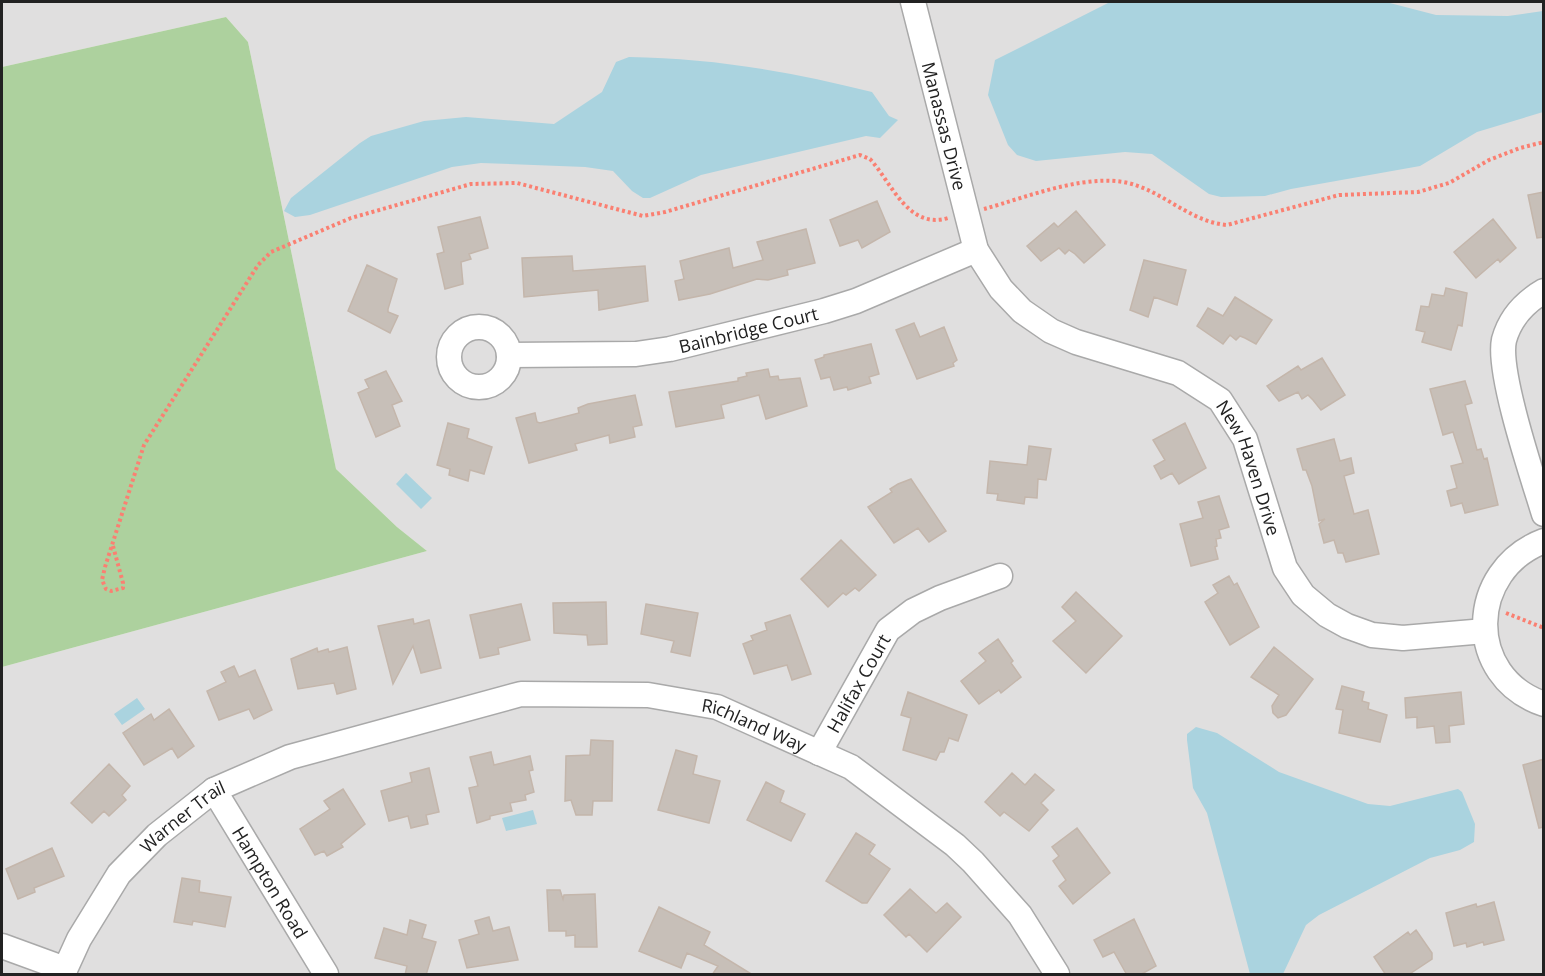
<svg xmlns="http://www.w3.org/2000/svg" width="1545" height="976" font-family="'Open Sans',sans-serif">
  <style>
    .residential { fill: #e0dfdf }
    .forest { fill: #add19e }
    .water { fill: #aad3df }
    .building { fill: #c7bfb8; stroke: #c4b6ab; stroke-width: 1.5 }
    .lines { fill: none; stroke-linecap: round; stroke-linejoin: round }
    .minor-casing { stroke: #a9a9a9; stroke-width: 27 }
    .path { stroke: #fa8072; stroke-width: 4; stroke-dasharray: 3 3; stroke-linecap: butt }
    .minor { stroke: #fff; stroke-width: 24 }
    .labels { text-anchor: middle; dominant-baseline: central; stroke-width: 5; stroke-linejoin: round; paint-order: stroke }
    .street-label { font-size: 18px; fill: #222; stroke: #fff }
  </style>
  <rect width="100%" height="100%" fill="#f2efe9"/>
  <path class="residential" d="M2,2H1543V974H2V667L427,551L397,527L336,469L248,42L226,17L2,67Z"/>
  <path class="forest" d="M226,17L248,42L336,469L397,527L427,551L2,667V67Z"/>
  <path class="water" d="M1110,2H1386L1436,15L1508,16L1543,11V112L1477,132L1420,166L1291,189L1265,196L1221,197L1209,194L1152,154L1125,152L1036,161L1017,155L1008,145L988,95L995,60Z
    M629,57C712,58 792,72 872,92L889,116L898,120L880,138L866,136L701,175L650,198H643L632,191L613,171L585,167L481,163L452,167L310,215L295,217L284,211L291,198L360,143L371,136L424,121L466,117L554,124L602,92L616,62Z
    M406,473L432,498L421,509L396,484Z
    M137,698L145,709L122,725L114,714Z
    M1196,727L1217,733L1279,772L1368,804L1390,806L1458,789L1462,792L1475,824L1474,842L1460,850L1430,858L1319,915L1306,925L1283,974H1250L1207,813L1193,788L1187,740V734Z
    M533,810L537,824L506,831L502,818Z"/>
  <path class="building" d="M1544,192V237L1537,238L1528,195Z
    M877,201L890,232L862,248L858,240L840,246L830,220Z
    M1076,211L1105,245L1084,263L1075,254L1069,250L1065,254L1059,248L1041,261L1027,246L1054,223L1058,227Z
    M480,217L488,248L469,254L471,259L461,262L463,284L445,289L437,254L444,252L438,227Z
    M1493,219L1516,248L1500,262L1498,259L1476,278L1454,252Z
    M806,229L815,263L787,270L788,275L768,280L757,279L710,294L679,300L675,281L684,279L680,261L729,248L733,268L763,260L757,242Z
    M572,256L573,271L645,266L648,301L599,310L598,290L524,297L522,258Z
    M1144,260L1186,270L1177,305L1154,297L1148,317L1130,310Z
    M367,265L397,279L388,309V312L398,316L390,333L348,311Z
    M1446,288L1467,293L1462,326L1458,325L1451,350L1422,342L1425,332L1416,330L1421,306L1429,307L1432,294L1444,296Z
    M1235,297L1272,320L1256,344L1245,338L1240,336L1236,340L1230,335L1223,344L1197,326L1208,308L1223,316Z
    M914,323L920,337L944,327L957,360L953,363L954,366L917,379L896,330Z
    M871,344L879,374L869,377L871,383L848,390L847,387L834,390L830,377L821,379L815,360L824,357V355Z
    M1322,358L1345,395L1321,410L1313,400L1308,395L1302,399L1298,392L1279,401L1267,386L1298,366L1301,370Z
    M768,369L770,377L778,376L779,380L800,378L807,406L766,419L759,395L721,405L724,418L676,427L669,392L738,381V378L747,376L746,373Z
    M386,371L402,401L392,405L400,426L376,437L358,393L369,388L365,380Z
    M1465,381L1472,403L1465,405L1477,450L1481,449L1484,459L1487,458L1498,505L1465,513L1462,503L1451,506L1447,491L1457,488L1451,466L1463,463L1453,432L1443,435L1430,389Z
    M635,395L642,425L633,427L635,437L610,443L609,435L575,444L577,450L529,463L516,418L535,413L537,422L540,423L579,413L578,408L588,404Z
    M448,423L469,429L467,438L492,447L484,474L470,470L468,481L449,475L450,469L437,465Z
    M1185,423L1206,468L1179,484L1172,473L1161,479L1154,466L1165,460L1153,440Z
    M1334,439L1340,461L1351,458L1354,473L1344,476L1354,514L1368,510L1379,554L1346,562L1343,553H1338L1334,540L1324,543L1319,524L1325,519L1319,521L1312,486L1306,470H1303L1297,449Z
    M1029,446L1051,449L1046,480L1038,479L1037,498L1025,497L1024,504L997,500L998,494L987,493L990,461L1027,465Z
    M911,479L946,531L929,542L918,528L894,543L868,507L892,492L890,489L898,484Z
    M1219,496L1229,527L1219,530L1221,538L1216,539L1217,546L1215,547L1218,559L1191,566L1180,524L1203,518L1198,502Z
    M841,540L876,575L859,591L855,588L846,595L843,593L828,607L801,579Z
    M1229,576L1234,585L1237,583L1259,627L1230,645L1205,602L1218,593L1213,585Z
    M1076,592L1122,636L1086,673L1053,641L1076,621L1062,607Z
    M606,602L607,644L588,645L587,635L554,633L553,603Z
    M521,604L530,640L498,648L499,654L480,658L470,615Z
    M646,604L698,613L690,656L671,652L674,641L641,634Z
    M790,615L811,674L792,680L787,665L754,674L743,644L753,640L751,636L767,630L765,623Z
    M413,619L414,624L429,620L441,668L421,673L413,646L393,684L378,626Z
    M998,639L1013,661L1011,663L1021,677L1001,693L999,690L979,704L961,681L986,661L979,653Z
    M347,647L356,689L337,694L334,683L298,689L291,659L317,648L318,652L328,649L329,652Z
    M1274,647L1313,679L1286,715L1278,718L1273,713L1272,706L1279,695L1251,677Z
    M234,666L239,677L255,670L272,710L254,719L249,709L219,720L207,691L226,682L221,672Z
    M1342,686L1364,692L1362,701L1369,703L1368,709L1387,715L1380,742L1339,733L1343,710L1336,709Z
    M908,692L967,715L958,741L949,738L944,752H940L936,760L903,750L911,718L901,715Z
    M1461,692L1464,724L1449,726L1450,742L1436,743L1434,726L1417,728V717L1406,718L1405,698Z
    M169,709L194,746L178,758L172,748L144,765L123,733L151,714L154,720Z
    M591,740L613,741L612,801H593L592,815H576L571,800L565,801L566,756L590,755Z
    M676,750L697,756L693,774L720,781L709,823L658,810Z
    M491,752L494,765L530,756L533,770L529,771L534,792L525,795L526,800L510,803L512,811L490,816V819L477,823L469,788L478,786L470,757Z
    M1544,759V827L1539,828L1523,765Z
    M109,764L130,786L122,795L126,800L109,816L104,811L92,823L71,803Z
    M429,768L439,812L426,815L428,824L411,828L408,816L389,821L381,791L412,782L410,773Z
    M1012,773L1025,785L1035,774L1054,790L1041,803L1048,810L1029,831L1004,812L1000,816L985,802Z
    M766,782L784,791L780,802L805,814L791,841L747,820Z
    M343,789L365,824L341,844L343,847L327,856L324,851L315,855L300,829L330,809L324,801Z
    M1077,828L1110,873L1073,904L1059,886L1066,880L1053,861L1059,856L1052,847Z
    M856,833L875,845L869,854L890,869L867,903H862L826,881Z
    M52,848L64,876L34,888L35,892L18,899L6,869Z
    M182,878L200,881L199,892L231,897L225,927L193,921L192,925L174,922Z
    M910,889L936,913L947,903L961,917L927,952L909,934L906,937L884,915Z
    M547,890H560L563,899L564,895L595,894L597,947H575V935L566,936V931H549Z
    M1494,902L1504,940L1484,945L1483,942L1467,947L1466,943L1454,946L1446,913L1476,904L1477,907Z
    M659,907L710,932L704,945L753,975H712L718,966L687,953L681,968L639,951Z
    M489,917L493,931L509,927L518,960L467,968L459,940L479,934L475,921Z
    M1134,919L1156,966L1140,975H1127L1114,952L1103,957L1094,940Z
    M410,920L426,925L422,938L436,942L426,975H405L407,966L375,958L384,928L407,935Z
    M1416,930L1432,953V959L1408,975H1386L1374,957L1408,932L1410,935Z"/>
  <g class="lines">
    <defs>
      <g id="minor">
        <path id="s1" d="M913,2L976,250L1001,289L1022,311L1051,331L1076,342L1178,373L1220,400L1245,439L1285,568L1303,595L1327,615L1347,626L1372,635L1403,638L1485,631"/>
        <path d="M1544,291C1525,302 1510,318 1504,340C1497,372 1533,478 1544,514"/>
        <circle cx="479" cy="357" r="30"/>
        <path id="s2" d="M509,355L636,354L670,349L824,311L856,301L976,250"/>
        <path d="M1544,541C1467,570 1464,677 1544,704"/>
        <path id="s3" d="M819,753L888,630L913,611L940,598L1000,576"/>
        <path id="s4" d="M214,790L326,974"/>
        <path d="M2,946L65,969"/>
        <path id="s5" d="M63,974L79,939L119,874L157,835L214,790L290,757L521,694L648,695L717,707L851,767L955,845L973,862L1020,915L1057,974"/>
      </g>
    </defs>
    <use href="#minor" class="minor-casing"/>
    <path class="path" d="M984,209C1028,197 1095,169 1138,186C1169,197 1193,222 1227,225L1339,195L1418,192L1449,183L1489,160L1520,148L1544,142
      M113,546L123,583V588L111,591L106,589L102,580L105,567L144,445L258,265L271,252L351,218L471,184L517,183L643,216L665,212L860,155L870,159C892,183 908,230 948,218
      M1506,613L1544,628"/>
    <use href="#minor" class="minor"/>
  </g>
  <g class="labels">
    <g class="street-label">
      <text stroke="none"><textPath href="#s1" startOffset="128">Manassas Drive</textPath></text>
      <text stroke="none"><textPath href="#s2" startOffset="242">Bainbridge Court</textPath></text>
      <text stroke="none"><textPath href="#s1" startOffset="626">New Haven Drive</textPath></text>
      <text stroke="none"><textPath href="#s3" startOffset="80">Halifax Court</textPath></text>
      <text stroke="none"><textPath href="#s5" startOffset="802">Richland Way</textPath></text>
      <text stroke="none"><textPath href="#s5" startOffset="201">Warner Trail</textPath></text>
      <text stroke="none"><textPath href="#s4" startOffset="108">Hampton Road</textPath></text>
    </g>
  </g>
  <rect width="1545" height="976" fill="none" stroke="#222222" stroke-width="6"/>
</svg>
